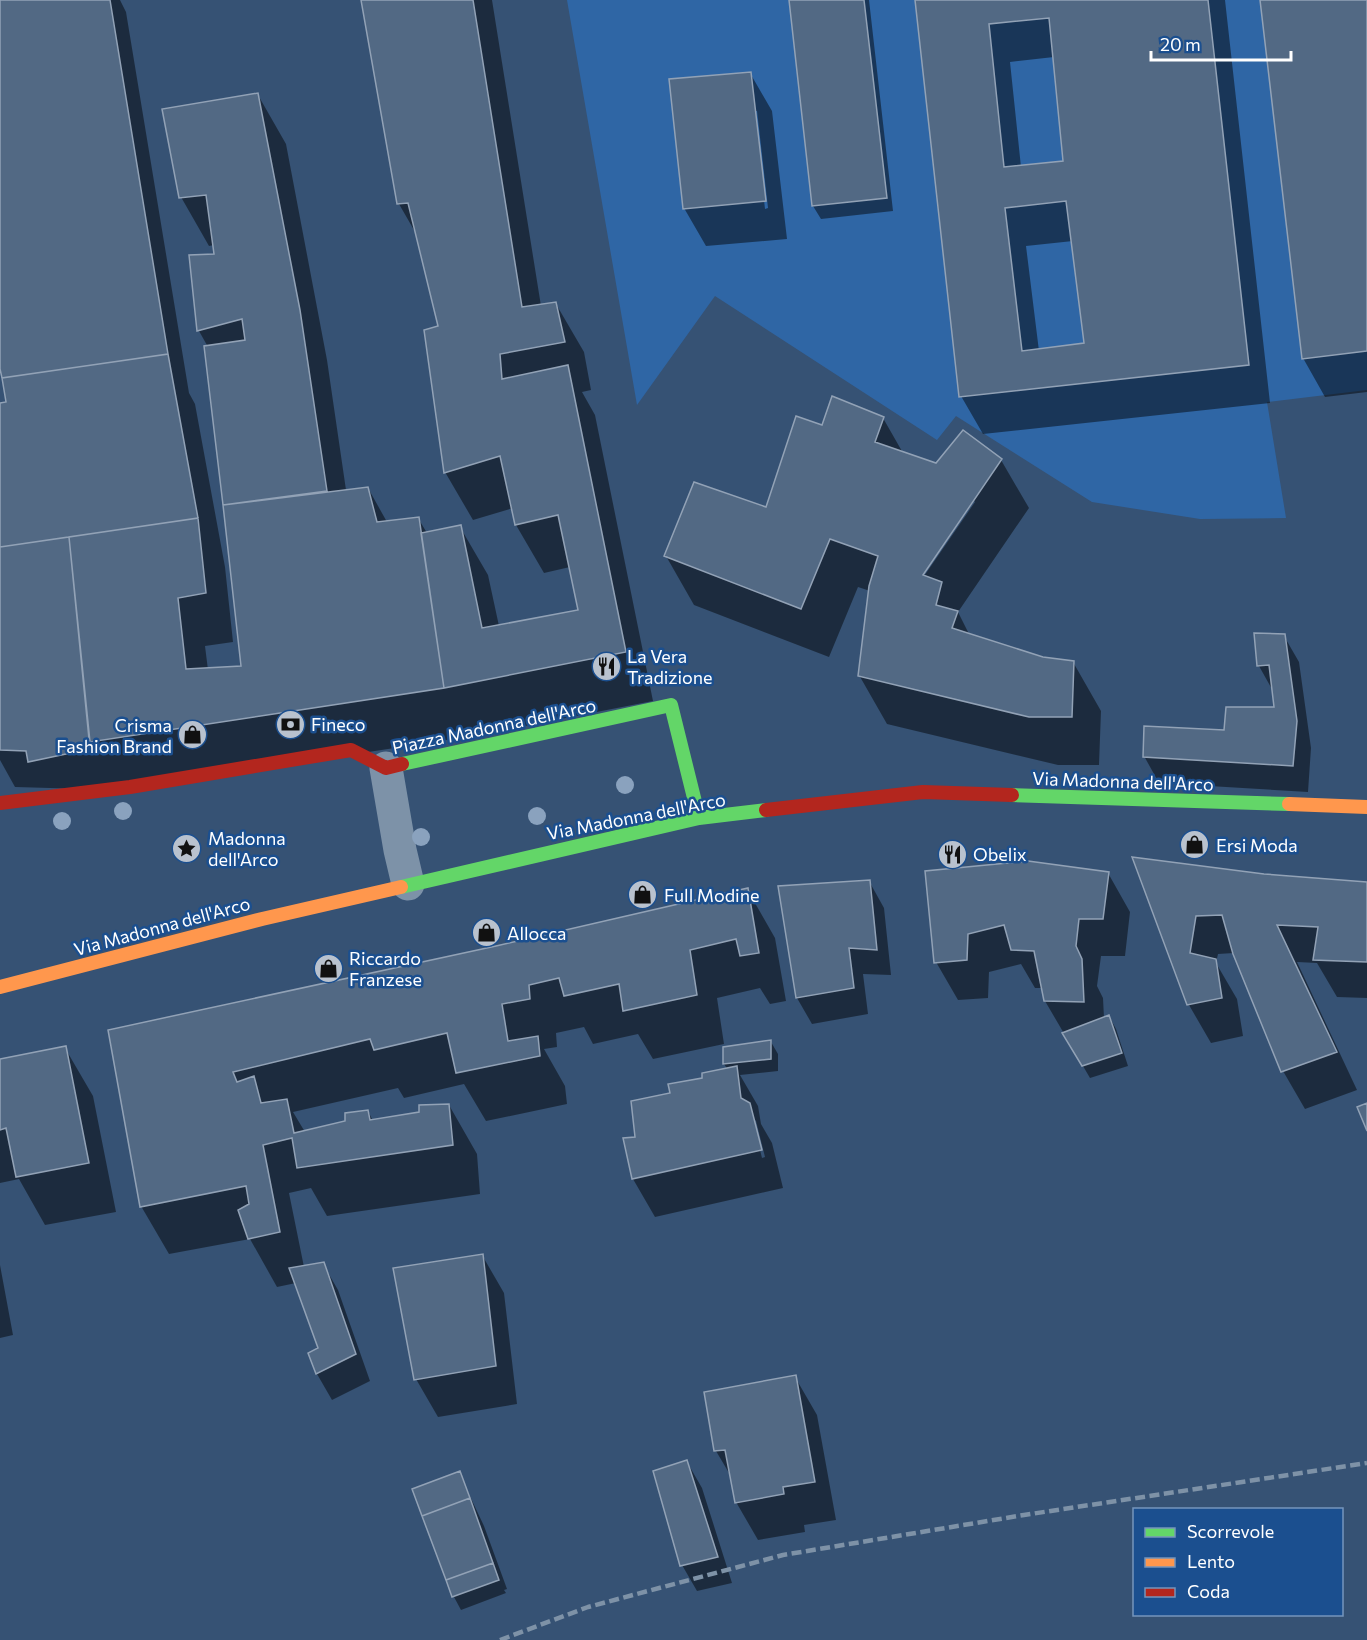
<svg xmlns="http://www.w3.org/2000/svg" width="1367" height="1640" font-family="Commissioner,sans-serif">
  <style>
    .green { fill: #2f66a5 }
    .shadow { fill: #0007; fill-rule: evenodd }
    .building { fill: #526984; stroke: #92a2b6; stroke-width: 1.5; fill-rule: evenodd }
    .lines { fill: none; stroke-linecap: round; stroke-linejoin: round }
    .street { stroke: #7d92a8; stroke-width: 33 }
    .fast { stroke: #63d668; stroke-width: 14 }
    .slow { stroke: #ff974d; stroke-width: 14 }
    .jam { stroke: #b3261e; stroke-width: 14 }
    .rail { stroke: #7e92a7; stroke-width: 4.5; stroke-dasharray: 10 4.5; stroke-linecap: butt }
    .tree { fill: #8aa2be }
    .labels { text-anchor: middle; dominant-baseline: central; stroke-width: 5; stroke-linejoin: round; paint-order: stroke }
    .poi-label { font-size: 18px; fill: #fff; stroke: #1b4f8f; text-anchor: start }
    .street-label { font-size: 18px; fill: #fff; stroke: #1b4f8f }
  </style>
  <rect width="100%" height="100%" fill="#365274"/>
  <path class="green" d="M567,0H1367V390L1267,402L1286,518L1200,519L1092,502L956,416L937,440L715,296L637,405Z"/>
  <path class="shadow" d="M0,0H120L126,12L189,393L195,404L225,567L233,642L205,646L208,670L243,668L205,347H208L199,331L191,257L216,256L214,245L209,246L181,197L258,95L286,144L327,360L346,490L368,488L387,522L418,518L427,533L460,527L488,575L499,626L579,611L570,567L544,573L516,525L513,508L473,520L445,472L439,327L418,237L399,204L363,0H492L541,306L556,304L584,352L591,390L582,392L595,415L653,701L473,736L120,790L15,787L0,760V405L8,404L0,360Z
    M790,0H869L893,211L821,219L813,206Z
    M917,0H1225L1270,403L983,434L961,396ZM1054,57L1065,162L1021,167L1010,62ZM1073,241L1086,345L1039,351L1026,246Z
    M1262,0H1367V392L1325,397L1303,358Z
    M750,73L772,111L787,239L706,246L684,208ZM754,111H757L768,208L765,209Z
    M883,418L903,453L936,465L1001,460L1029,508L958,612L969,634L1043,658L1073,662L1101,711L1099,765H1058L887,724L859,675L870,591L858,587L829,657L694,605L666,556L767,509L823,427ZM974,501L975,502L920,582L918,580Z
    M1284,636L1299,662L1311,748L1308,792L1159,783L1144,756L1226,731L1275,709L1273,691L1259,666Z
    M1134,859L1264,876L1367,884V998L1337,997L1317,963L1297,962L1357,1090L1305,1109L1283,1071L1234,953L1218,954L1216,963L1237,999L1243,1036L1211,1043L1189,1005Z
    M926,873H1108L1130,912L1125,956H1101L1097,986L1103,998L1104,1018L1109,1016L1116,1029L1128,1066L1090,1078L1045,1001L1043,988H1035L1021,964L989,972L988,998L958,1000L936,962Z
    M869,881L884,908L891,975L863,974L868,1014L812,1024L797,998Z
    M747,889L775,938L786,1001L770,1004L760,988L717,998L724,1044L653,1059L638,1034L593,1044L584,1027L556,1033L557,1047L544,1049L565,1086L567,1104L486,1121L464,1084L404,1098L398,1088L293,1112L305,1132L346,1123L368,1111L373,1121L420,1113L449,1105L477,1154L480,1194L327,1216L311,1188L289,1193L304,1267L323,1264L338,1290L370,1381L332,1400L317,1374L310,1354L320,1349L296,1283L277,1287L250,1239L169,1254L141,1206L110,1031L496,948Z
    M771,1042L778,1054V1071L740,1075L758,1106L761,1124L772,1143L783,1188L655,1217L633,1179L625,1139L637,1138L672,1094L728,1070L724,1064ZM752,1117L756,1121L765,1157L762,1158Z
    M65,1048L93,1096L116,1212L45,1225L19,1179L0,1183V1061Z
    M482,1255L504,1293L517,1404L438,1417L416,1379Z
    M0,1265L13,1335L0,1338Z
    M795,1377L817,1415L836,1520L804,1525L805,1532L758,1540L736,1502L732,1478L716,1451Z
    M687,1462L702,1488L732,1583L697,1591L682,1565Z
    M459,1473L484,1526L507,1589L504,1590L506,1593L461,1610L454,1597L414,1490Z"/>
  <path class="building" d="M0,0H110L168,354L2,378L0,369Z
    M361,0H473L522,307L556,302L565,342L500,354L502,379L568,365L626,652L444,688L421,533L461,525L482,628L578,610L558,515L515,525L500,456L444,473L424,330L438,326L408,203L397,204Z
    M789,0H864L887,198L812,206Z
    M915,0H1208L1249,365L959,397ZM1049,18L1063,161L1004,167L989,24ZM1066,201L1084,343L1022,351L1005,208Z
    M1260,0H1367V351L1302,359Z
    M751,72L766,201L683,209L669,79Z
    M258,93L300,310L327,491L223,505L204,346L245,340L242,319L197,331L189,255L214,254L206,195L179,198L162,109Z
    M168,354L198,518L0,547V403L6,402L2,378Z
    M832,396L884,417L875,442L936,463L963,430L1002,459L923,575L942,582L936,605L958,611L952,628L1043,657L1074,661L1072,717H1029L858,676L869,586L878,556L830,539L801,609L664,556L694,482L766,507L796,416L822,425Z
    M368,487L377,522L419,517L444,688L90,742L69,537L198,518L206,593L178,598L186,669L241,666L223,505Z
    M69,537L90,749L28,762L26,751L0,750V547Z
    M1254,633L1285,634L1297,721L1293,766L1143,757L1144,726L1224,730L1226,707H1274L1269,665L1257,666Z
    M1132,857L1264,874L1367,882V962L1313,960L1318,927L1277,925L1337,1052L1281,1072L1233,954L1222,915L1196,916L1190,953L1216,959L1222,998L1187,1005Z
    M1028,861L1109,872L1103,919H1079L1076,946L1082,959L1084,1002L1044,1001L1034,951L1011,950L1004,925L968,934L967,960L934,963L925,871Z
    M870,880L877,950L849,948L854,988L796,998L778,886Z
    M748,888L759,953L740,956L736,939L690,950L697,995L623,1011L619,984L564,996L559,978L529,985L530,999L502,1004L508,1041L538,1036L540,1056L456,1073L447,1033L374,1050L370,1039L233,1072L237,1082L254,1076L261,1103L287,1099L294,1133L345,1121V1113L368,1110L370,1120L419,1112V1105L449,1104L453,1145L297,1168L292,1138L263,1145L280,1232L248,1239L238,1210L249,1204L246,1186L140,1207L108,1030L496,946Z
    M1109,1015L1122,1053L1082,1066L1062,1033Z
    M771,1040V1059L723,1064V1047Z
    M66,1046L89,1163L16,1177L6,1128L0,1130V1059Z
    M737,1066L741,1098L750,1103L762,1150L632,1179L623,1138L635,1137L631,1101L670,1093L668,1084L702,1078V1073Z
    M1367,1103V1131L1357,1107Z
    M483,1254L496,1366L414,1380L393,1268Z
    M324,1262L356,1354L316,1374L308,1353L318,1348L289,1268Z
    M796,1375L815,1482L783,1487L784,1494L735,1503L725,1450L714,1451L704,1392Z
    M687,1460L718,1557L680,1566L653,1471Z
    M460,1471L470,1498L422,1516L412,1489Z
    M470,1498L493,1563L446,1580L422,1516Z
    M493,1563L499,1580L452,1597L446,1580Z"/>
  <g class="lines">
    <path class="street" d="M386,768L400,850L408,884"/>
    <path class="fast" d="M402,764L671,705L699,818
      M1012,795L1289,804
      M401,887L699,818L766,810"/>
    <path class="slow" d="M1289,804L1367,807
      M0,987L262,919L401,887"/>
    <path class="jam" d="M0,803L130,787L351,750L386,768L402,764
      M766,810L923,792L1012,795"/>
    <path class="rail" d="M500,1640L588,1607L783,1555L1024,1515L1367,1463"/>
  </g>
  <g class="tree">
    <circle cx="625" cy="785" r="9"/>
    <circle cx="123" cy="811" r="9"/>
    <circle cx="537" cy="816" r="9"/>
    <circle cx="62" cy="821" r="9"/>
    <circle cx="421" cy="837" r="9"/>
  </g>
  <defs>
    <symbol id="restaurant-disc" viewBox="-11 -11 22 22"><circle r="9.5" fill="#b9c2ce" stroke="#1b4f8f"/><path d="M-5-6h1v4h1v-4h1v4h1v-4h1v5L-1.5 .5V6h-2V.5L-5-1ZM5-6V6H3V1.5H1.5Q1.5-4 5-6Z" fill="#111"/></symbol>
    <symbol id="bank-disc" viewBox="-11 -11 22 22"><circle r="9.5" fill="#b9c2ce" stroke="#1b4f8f"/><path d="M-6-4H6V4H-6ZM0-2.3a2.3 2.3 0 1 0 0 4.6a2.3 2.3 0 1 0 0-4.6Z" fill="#111"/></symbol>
    <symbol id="shop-disc" viewBox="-11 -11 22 22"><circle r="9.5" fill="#b9c2ce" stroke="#1b4f8f"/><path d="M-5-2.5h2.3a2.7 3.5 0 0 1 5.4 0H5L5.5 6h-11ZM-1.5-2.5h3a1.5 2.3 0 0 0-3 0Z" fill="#111"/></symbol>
    <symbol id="sight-disc" viewBox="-11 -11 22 22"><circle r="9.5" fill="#b9c2ce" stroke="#1b4f8f"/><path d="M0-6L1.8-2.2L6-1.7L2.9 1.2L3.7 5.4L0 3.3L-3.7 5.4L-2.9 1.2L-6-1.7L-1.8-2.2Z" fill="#111"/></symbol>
  </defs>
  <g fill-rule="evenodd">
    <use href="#restaurant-disc" x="590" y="650" width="33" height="33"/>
    <use href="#bank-disc" x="274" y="708" width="33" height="33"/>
    <use href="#shop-disc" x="176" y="718" width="33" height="33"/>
    <use href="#shop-disc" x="1178" y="828" width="33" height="33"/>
    <use href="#sight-disc" x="170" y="832" width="33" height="33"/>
    <use href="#restaurant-disc" x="936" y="838" width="33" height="33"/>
    <use href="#shop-disc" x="626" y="878" width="33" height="33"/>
    <use href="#shop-disc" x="470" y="916" width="33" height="33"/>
    <use href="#shop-disc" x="312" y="952" width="33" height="33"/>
  </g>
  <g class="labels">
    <g class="poi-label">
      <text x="627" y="656">La Vera<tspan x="627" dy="21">Tradizione</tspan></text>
      <text x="311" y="724">Fineco</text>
      <text x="172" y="725" text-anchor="end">Crisma<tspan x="172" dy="21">Fashion Brand</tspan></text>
      <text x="208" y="838">Madonna<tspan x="208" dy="21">dell'Arco</tspan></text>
      <text x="1216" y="845">Ersi Moda</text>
      <text x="973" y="854">Obelix</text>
      <text x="664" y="895">Full Modine</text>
      <text x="507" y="933">Allocca</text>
      <text x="349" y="958">Riccardo<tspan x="349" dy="21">Franzese</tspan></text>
    </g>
    <g class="street-label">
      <text transform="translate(494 726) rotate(-12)">Piazza Madonna dell'Arco</text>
      <text transform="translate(1123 781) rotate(2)">Via Madonna dell'Arco</text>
      <text transform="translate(636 816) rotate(-11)">Via Madonna dell'Arco</text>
      <text transform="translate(162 926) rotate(-15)">Via Madonna dell'Arco</text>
    </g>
  </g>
  <rect x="1133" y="1508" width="210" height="108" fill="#1b4f8f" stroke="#7695bc" stroke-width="1.5"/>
  <rect x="1145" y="1528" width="30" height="9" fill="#63d668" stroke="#7695bc" stroke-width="1.5"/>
  <text x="1187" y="1538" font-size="18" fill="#ffffff">Scorrevole</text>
  <rect x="1145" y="1558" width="30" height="9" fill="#ff974d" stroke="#7695bc" stroke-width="1.5"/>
  <text x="1187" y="1568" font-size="18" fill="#ffffff">Lento</text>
  <rect x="1145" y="1588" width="30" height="9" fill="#b3261e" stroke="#7695bc" stroke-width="1.5"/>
  <text x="1187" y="1598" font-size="18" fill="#ffffff">Coda</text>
  <path d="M1151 51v9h140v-9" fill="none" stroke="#ffffff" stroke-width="3"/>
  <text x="1160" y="51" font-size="18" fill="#ffffff" stroke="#1b4f8f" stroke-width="4.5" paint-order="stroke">20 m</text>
</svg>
